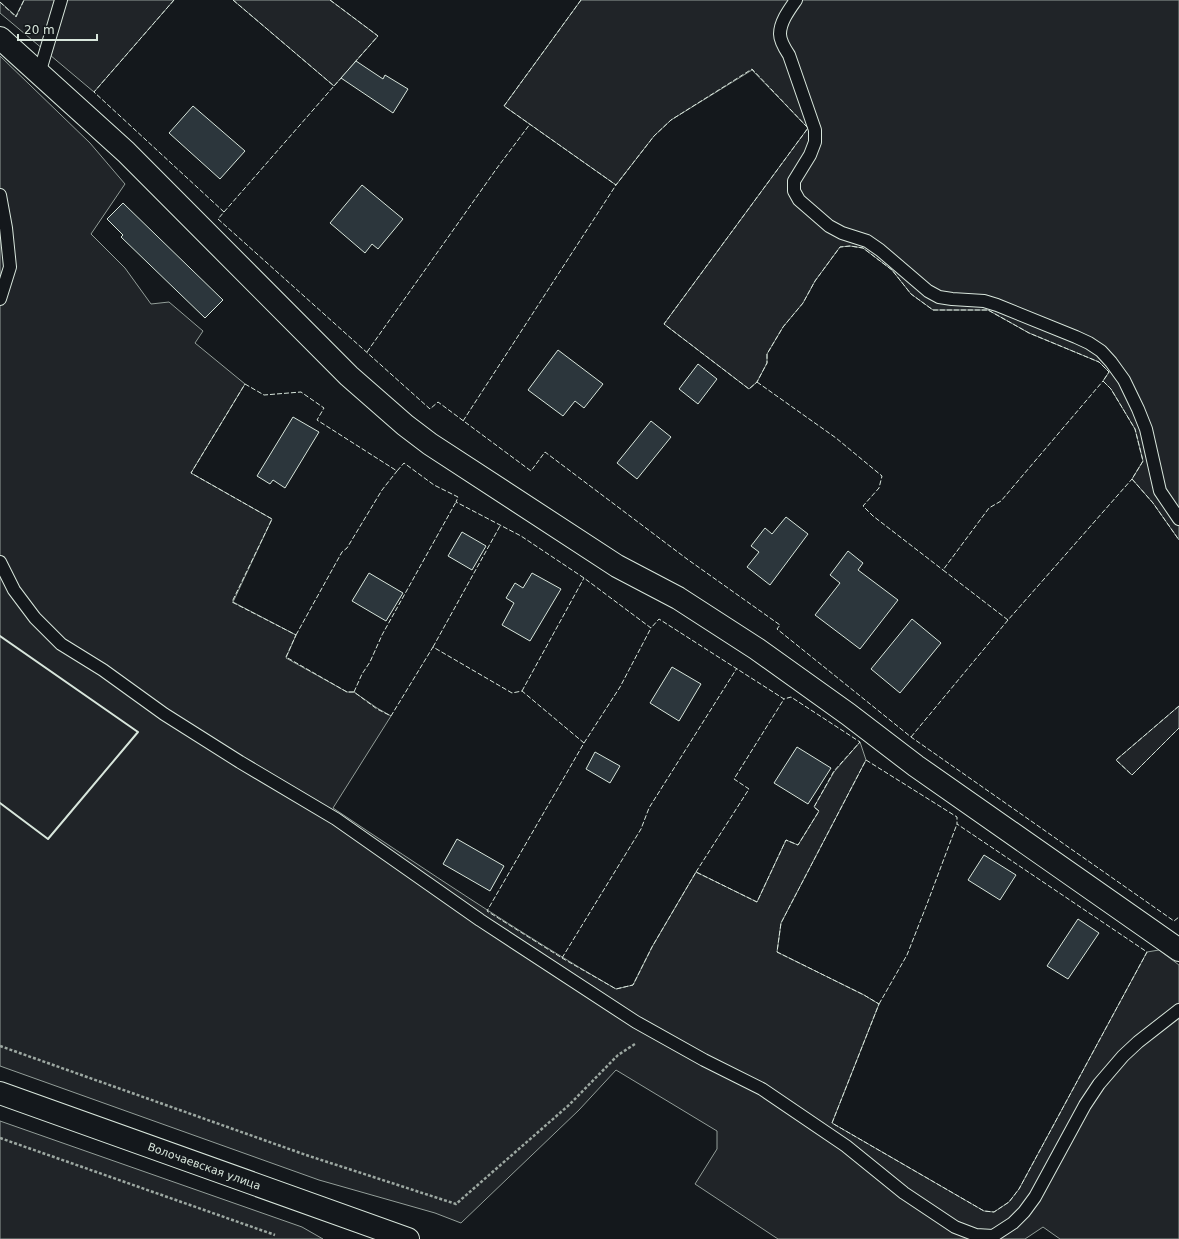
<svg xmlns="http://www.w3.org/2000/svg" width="1179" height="1239" font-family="'DejaVu Sans',sans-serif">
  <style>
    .green { fill: #202428; stroke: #939e99 }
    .building { fill: #2c363c; stroke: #d8e6dc }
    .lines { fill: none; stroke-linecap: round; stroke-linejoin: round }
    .service-casing { stroke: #d8e6dc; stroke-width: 14 }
    .minor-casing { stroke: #d8e6dc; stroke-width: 24 }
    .tertiary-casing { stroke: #d8e6dc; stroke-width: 24 }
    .path { stroke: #9da8a2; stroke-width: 2.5; stroke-dasharray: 3 2; stroke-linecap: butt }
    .service { stroke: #14181c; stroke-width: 12 }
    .minor { stroke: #14181c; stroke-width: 22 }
    .tertiary { stroke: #14181c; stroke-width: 22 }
    .fence { stroke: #d8e6dc; stroke-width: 1; stroke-dasharray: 5 2; stroke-linecap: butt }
    .wall { stroke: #d8e6dc; stroke-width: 2 }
    .labels { text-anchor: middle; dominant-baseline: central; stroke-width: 3; stroke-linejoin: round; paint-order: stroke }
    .street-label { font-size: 11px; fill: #d8e6dc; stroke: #14181c }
  </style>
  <rect width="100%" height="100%" fill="#14181c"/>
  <path class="green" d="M24,0H174L94,92L0,13V2L16,16Z
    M233,0H330L378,36L334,86Z
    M581,0H1179V540L1153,503L1132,479L1143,461L1135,429L1111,389L1103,381L1109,372L1099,362L1029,333L988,310H933L911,294L892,270L863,248L850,246L840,247L815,281L803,303L783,327L767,354V363L757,382L749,389L664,324L808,128L752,70L671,120L654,136L616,185L504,106Z
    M0,56L90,143L125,184L91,234L125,268L151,304L169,302L203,331L195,343L245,384L191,473L272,519L233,602L296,635L286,658L347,692H354L377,708L391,716L333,808C426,870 519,933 616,989L633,985L652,947L696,872L757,902L786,840L798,845L819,811L814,807L834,772L860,742L866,760L781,923L777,952L864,995L879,1004L832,1123L984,1211L994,1212L1009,1202L1019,1189L1147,952L1159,950L1179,965V1239H1060L1043,1227L1025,1239H778L695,1184L717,1149V1131L616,1070L579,1110L461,1223L435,1213L319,1180L0,1066Z
    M1179,706V728L1132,775L1116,760Z
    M0,1121L302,1227L323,1239H0Z"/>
  <path class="building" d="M356,61L383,79L385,75L408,89L393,113L341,78Z
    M193,106L245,151L220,179L169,133Z
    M362,185L403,219L378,249L372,244L365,253L330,223Z
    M123,203L223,300L205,318L121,237L123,235L107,219Z
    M558,350L603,384L584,408L575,401L563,416L528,390Z
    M698,364L717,379L698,404L679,389Z
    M293,417L319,432L285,488L273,480L270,484L257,476Z
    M651,421L671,437L637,479L617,463Z
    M786,517L808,534L770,585L747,567L759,552L751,546L765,528L772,534Z
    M462,532L486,546L472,570L448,556Z
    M848,551L863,563L858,570L898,600L860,649L815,615L840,583L830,575Z
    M369,573L403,593L386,621L352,601Z
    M532,573L561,589L530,641L502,625L514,603L506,598L515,583L523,588Z
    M912,619L941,643L900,693L871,669Z
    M672,667L701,684L679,721L650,703Z
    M797,747L831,768L808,804L774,783Z
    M595,752L620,766L610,783L586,769Z
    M457,839L504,866L490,891L443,864Z
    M984,855L1016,875L1000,900L968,880Z
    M1078,919L1099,933L1068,979L1047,966Z"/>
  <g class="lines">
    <defs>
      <path id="service" d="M796,0C789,10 780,22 780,34C780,41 785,49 789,55L815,130V142L810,155L794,181V191L799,200L829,226L842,233L867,241L880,250L928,291L939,297L952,299L984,301L997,305L1076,337L1089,343L1101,351L1111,362L1124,380L1138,409L1146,429L1160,491L1179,519
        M39,74L61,0
        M0,195L6,228L10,267L0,299
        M0,562L14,590L35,618L61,644L103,670L164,714L240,762L336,819L480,920L636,1022L704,1060L762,1089L846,1146L904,1193L955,1227L976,1235L993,1236L1013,1223L1024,1212L1035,1197L1085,1105L1099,1084L1123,1056L1138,1042L1179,1010"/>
      <path id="minor" d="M0,38L126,152L349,376L405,425L430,444L617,566L678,598L757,649L848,714L916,766L1179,950"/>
      <g id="tertiary">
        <path id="s1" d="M0,1093L408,1239"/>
      </g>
    </defs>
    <use href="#service" class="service-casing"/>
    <use href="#minor" class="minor-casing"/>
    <use href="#tertiary" class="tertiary-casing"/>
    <path class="path" d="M0,1046L306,1155L456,1204L569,1105L618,1055L635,1044
      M0,1138L275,1235"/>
    <use href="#service" class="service"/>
    <use href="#minor" class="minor"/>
    <use href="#tertiary" class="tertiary"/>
    <path class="fence" d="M174,0L94,92L224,212L218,219L430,409L438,402L531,471L545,452L687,559L780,625L777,629L911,737L1174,921L1179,917
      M233,0L334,86L342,77
      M330,0L378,36L354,63
      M581,0L504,106L616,185L654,136L671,120L752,69L808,128L664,324L749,389L757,382L767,363V354L783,327L803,303L815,281L840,247L850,246L863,248L892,270L911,294L933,310H988L1029,333L1099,362L1109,372L1103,381L1111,389L1135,429L1143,461L1132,479L1153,503L1179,540
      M0,2L16,17L24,0
      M224,212L334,86
      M367,352L497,168L530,124
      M757,382L836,438L882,476L879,488L863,506L873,516L943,570
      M245,384L264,395L301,392L324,408L317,420L397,471L404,463L434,485L458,497L456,502L521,536L584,578L651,628L659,619L784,699L791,697L860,742L834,771L814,807L819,811L798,845L786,840L757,902L696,872L652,947L633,985L616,989L562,958L487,911L584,743L522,691L512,693L433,647L391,716L377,709L354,692H347L286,657L296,635L232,602L272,519L191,473Z
      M463,421L616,185
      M1008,620L943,570L989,508L1001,501L1103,381
      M296,635L342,552L347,548L382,490L397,471
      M433,647L500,526
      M522,691L584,578
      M354,692L362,674L370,662L382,635L456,502
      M1179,706L1116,760L1132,775L1179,728
      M911,737L1008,620L1132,479
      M584,743L620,687L651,628
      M866,760L957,817V824L1147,952L1019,1189L1009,1202L994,1212L984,1211L832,1123L879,1004L864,995L777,952L781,923Z
      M696,872L749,789L734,779L784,699
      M562,958L641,829L649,808L737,668
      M879,1004L907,955L927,904L957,824"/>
    <path class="wall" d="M0,636L138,732L48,839L0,803"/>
  </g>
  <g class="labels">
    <g class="street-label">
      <text stroke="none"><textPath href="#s1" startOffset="217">Волочаевская улица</textPath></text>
    </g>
  </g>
  <path d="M18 34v6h79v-6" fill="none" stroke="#d8e6dc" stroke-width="2"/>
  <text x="24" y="34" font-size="12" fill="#d8e6dc" stroke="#14181c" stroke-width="3" paint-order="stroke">20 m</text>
</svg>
